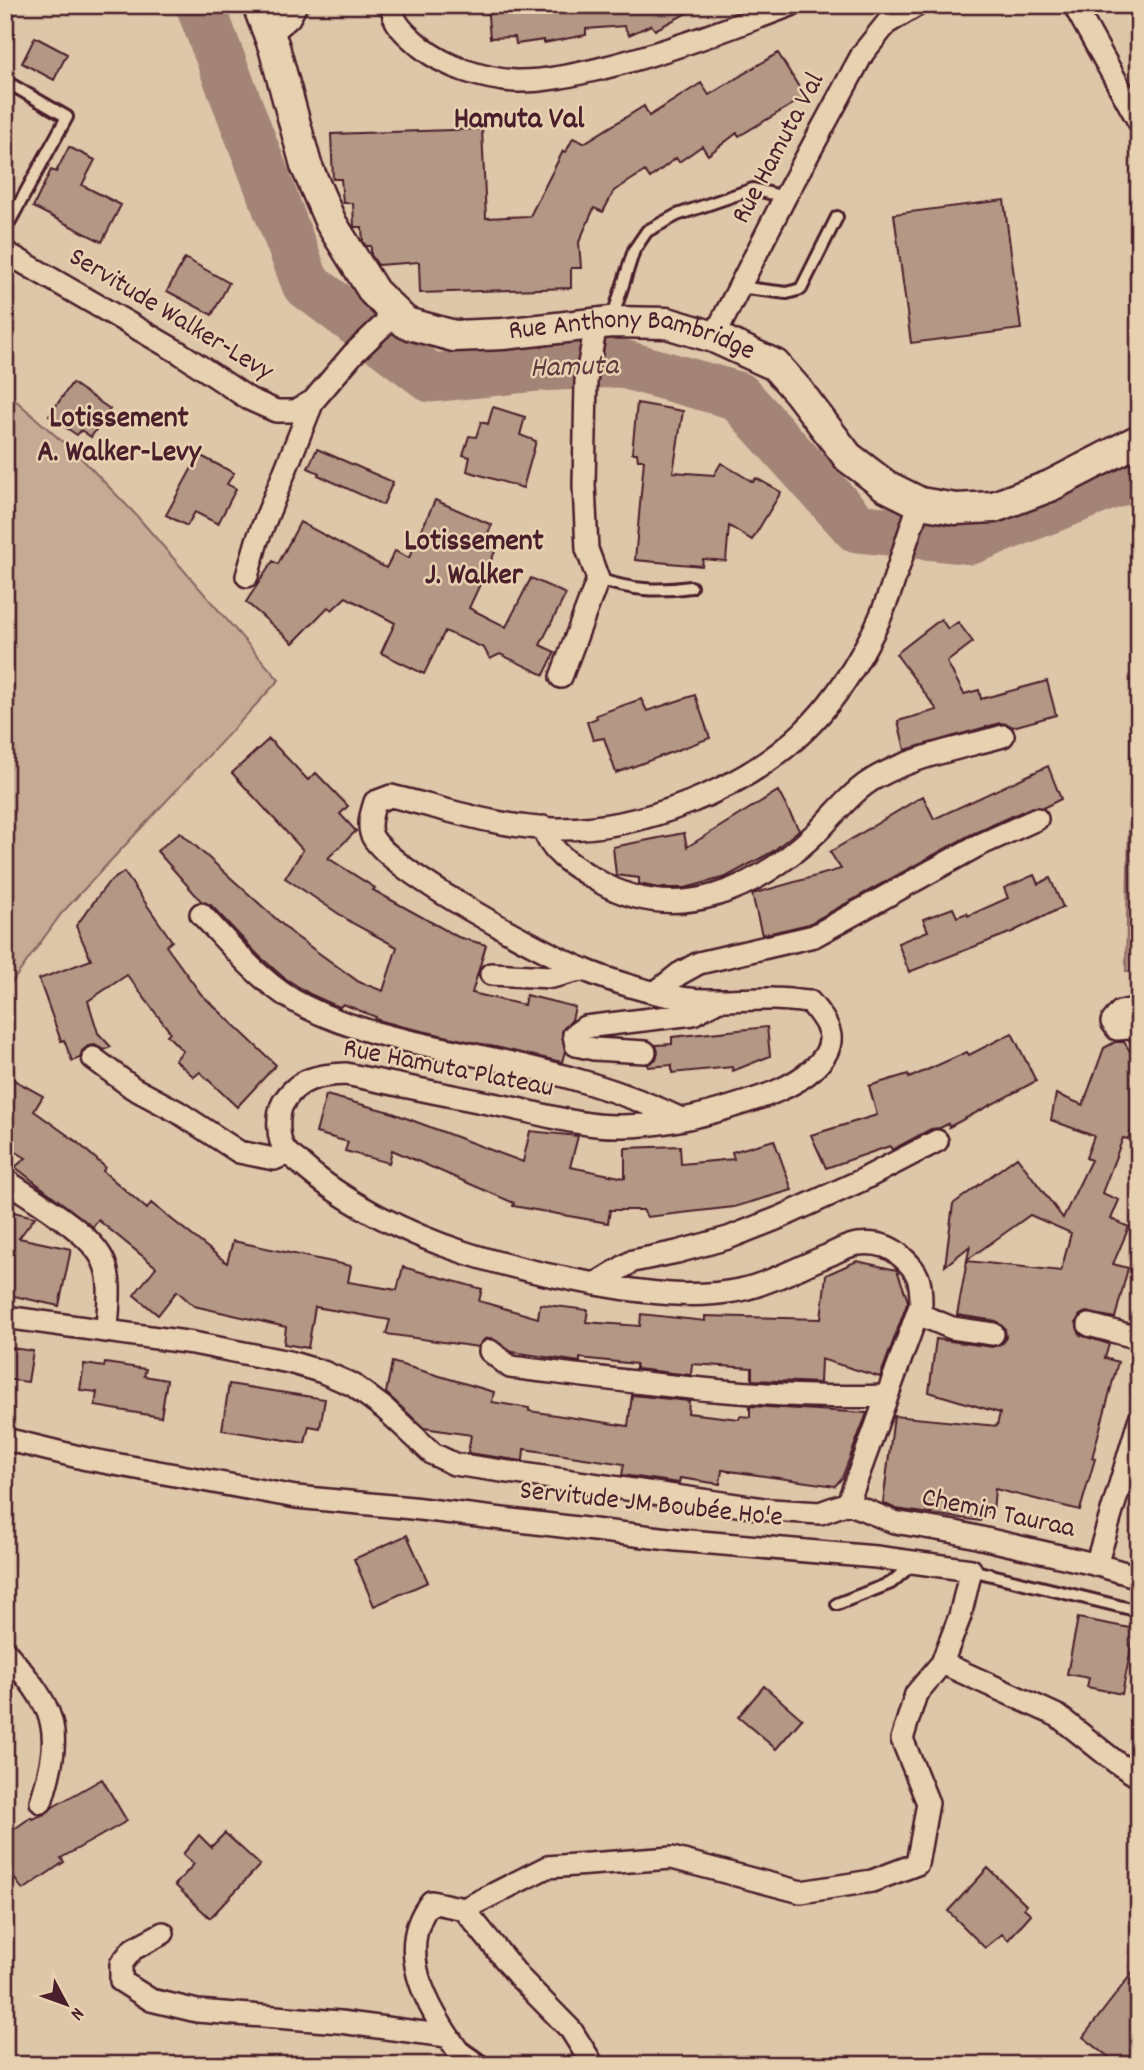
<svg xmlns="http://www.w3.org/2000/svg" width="1144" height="2070" font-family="Dekko,sans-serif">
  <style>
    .green { fill: #c6aa94; stroke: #886460; stroke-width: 2 }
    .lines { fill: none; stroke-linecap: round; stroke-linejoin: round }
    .river { stroke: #a48477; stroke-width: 49 }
    .building { fill: #b49785; stroke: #4a1f2b; stroke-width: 2 }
    .service-casing { stroke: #4a1f2b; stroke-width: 16 }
    .minor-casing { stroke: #4a1f2b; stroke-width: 26 }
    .secondary-casing { stroke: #4a1f2b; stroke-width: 35 }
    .service { stroke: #e8d1b1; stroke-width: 10 }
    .minor { stroke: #e8d1b1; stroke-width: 21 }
    .secondary { stroke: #e8d1b1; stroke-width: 30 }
    .labels { text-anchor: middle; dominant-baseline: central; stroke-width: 5; stroke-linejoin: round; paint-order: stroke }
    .street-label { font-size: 28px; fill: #4a1f2b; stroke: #e8d1b1 }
    .neighbourhood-label { font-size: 30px; font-weight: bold; fill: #4a1f2b; stroke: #e8d1b1 }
    .water-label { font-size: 30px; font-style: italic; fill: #60383e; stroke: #e8d1b1 }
  </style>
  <rect width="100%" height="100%" fill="#dec6a9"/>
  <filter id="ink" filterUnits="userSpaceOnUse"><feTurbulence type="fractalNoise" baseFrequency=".0143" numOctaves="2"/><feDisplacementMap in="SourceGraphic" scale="14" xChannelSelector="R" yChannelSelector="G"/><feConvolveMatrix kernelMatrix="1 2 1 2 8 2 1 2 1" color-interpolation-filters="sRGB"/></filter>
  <g filter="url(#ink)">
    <path class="green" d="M5,391L82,459L136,515L279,680L61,914L5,992Z
      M1139,572V972L1126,971L1134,573Z"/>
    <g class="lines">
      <path class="river" d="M200,5L306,284L431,378L538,367L619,363L738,396L857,528L971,540L1139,474"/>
    </g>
    <path class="building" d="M487,5H702L655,30L651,25L629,35L624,26L586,29V35L544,43V40L516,44L515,37L490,38Z
      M35,37L67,54L54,80L22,63Z
      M778,53L805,97L739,136L737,133L708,155L702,146L679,162L676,158L650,178L645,171L614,191L603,212L594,208L579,242L581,268H571V288L420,293L419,262L378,265L371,255V246H366L363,242L362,227H354L353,203H343L341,179H333L331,134L482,129L486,218L530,216L563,151L566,152L573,138L584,143L644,106L649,116L701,83L709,95Z
      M69,147L95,160L82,185L121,205L102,242L33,207L51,170L56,172Z
      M1004,200L1021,329L911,343L894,214Z
      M185,258L229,283L212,315L167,291Z
      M72,383L110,409L91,437L81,430L77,435L49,416Z
      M637,403L683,411L673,472L714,475L721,463L753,482L756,478L781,492L752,540L729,526L726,561L703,559L702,566L635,560L644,460H638L637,453H632Z
      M493,407L525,417L520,435L536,441L523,488L467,471L470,457L463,455L469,436L476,437L481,422L488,424Z
      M317,449L393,482L383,505L318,475L319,473L308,468Z
      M199,455L234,473L227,484L236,489L218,524L195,512L187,526L166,515Z
      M435,500L492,525L486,537L499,543L469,608L506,627L531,578L566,594L540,645L555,652L544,675L500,654L490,659L484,648L445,631L424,674L381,653L395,623L346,597L332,610L328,607L293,643L246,602L273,561L278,564L300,522L386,568L395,551L409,558Z
      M941,619L948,629L958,622L973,642L947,662L964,694L979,690L981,699L1047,681L1056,715L1013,727L1007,724L1000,723L905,750L898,721L937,710L896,654Z
      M695,695L710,738L616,773L604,738L593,740L587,722L597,718L596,715L641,699L647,711Z
      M269,739L308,780L316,773L348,806L340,814L356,831L328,858L375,888L373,890L458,937L486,945L472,993L524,1005L526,995L575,1007L572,1020L562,1031L565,1051L562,1062L400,1026L375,1019L376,1017L343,1004L340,1007L332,1004L310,994L283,977L258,955L211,905L201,901L157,851L180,832L294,935L359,982L383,991L397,947L354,924L285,878L303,850L232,773Z
      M1048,766L1061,799L1043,808L1032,807L970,835L809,924L762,935L752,894L841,869L830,852L923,796L934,819Z
      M778,791L799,830L772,852L726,877L685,888H659L639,884V878L616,875L613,847L684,833L687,847Z
      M124,872L172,941L166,946L201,994L276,1065L237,1107L200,1072L194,1077L175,1060L183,1051L167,1035L170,1032L127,975L88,1001L98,1033L111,1047L104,1050L95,1045L88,1046L82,1051L80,1058L72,1061L64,1040L61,1041L39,979L91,960L76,926L108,883Z
      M1034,875L1038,884L1050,878L1063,907L1012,932L909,972L898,943L928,931L923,919L953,908L957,917L967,913L968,916L1008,898L1004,888Z
      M767,1027L770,1056L733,1071L732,1067L672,1073V1065L648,1067V1064L656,1059L658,1052L656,1045L672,1044V1037Z
      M1012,1033L1036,1081L949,1127L948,1124L940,1128L931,1129L892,1150L890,1146L826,1168L811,1135L877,1115L869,1086L908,1074L909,1078L967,1052L969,1055Z
      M1115,1042H1124L1134,1057L1139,1059V1112L1128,1139L1123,1138L1102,1193L1119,1200L1111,1219L1129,1227L1113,1264L1128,1268L1115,1318L1086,1312L1080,1315L1076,1322L1080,1335L1109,1344L1105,1358L1118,1362L1092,1458L1095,1459L1080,1510L995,1489L993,1512H983L980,1521L896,1509L883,1503L894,1416L997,1426L1000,1413L929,1392L936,1339L992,1347L1003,1343L1006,1337L1005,1329L996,1321L957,1315L967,1261L1061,1271L1071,1233L1030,1215L967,1260L970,1246L945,1266L953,1204L1017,1157L1063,1218L1091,1160L1086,1158L1094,1136L1051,1120L1056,1094L1083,1105L1104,1048Z
      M5,1075L43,1096L34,1111L77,1142L105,1167L103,1171L147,1209L151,1203L227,1263L233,1241L351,1266L348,1282L397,1290L403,1267L482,1289L479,1301L538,1318L540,1304L588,1310L586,1322L640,1326L641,1314L705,1321V1316L821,1319L826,1275L857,1261L897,1270L908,1301L880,1377L821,1359L820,1383L752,1380V1368L692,1364L691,1375L636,1369V1364L580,1358V1362L512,1352L491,1338L485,1339L478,1347L386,1334L390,1320L315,1307L308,1348L284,1344L286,1327L194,1306L177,1291L158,1315L134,1295L156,1267L98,1220L93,1227L15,1167L26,1158L5,1145Z
      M326,1095L390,1112L523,1162L530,1131L578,1136L570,1167L625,1178V1148L680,1146L681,1164L734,1159L732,1152L774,1140L792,1190L734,1207L647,1217L643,1210H610L608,1223L513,1206L514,1203L392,1150L389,1163L345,1151L348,1142L316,1133Z
      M5,1210L35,1217L19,1238L71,1249L59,1306L5,1294Z
      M5,1347L33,1351L28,1382L5,1379Z
      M392,1362L494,1392L492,1402L529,1408V1411L628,1426L632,1395L689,1401L688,1413L739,1419L740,1416L750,1417V1406L867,1413L842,1478L835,1486L722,1470L720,1484L680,1478L679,1483L622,1475L624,1464L524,1449L523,1461L468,1453L471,1435L424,1428L386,1393Z
      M105,1363L146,1369L144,1376L167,1380L161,1417L95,1406L97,1392L80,1390L84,1364L104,1367Z
      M229,1384L325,1399L320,1428L309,1426L305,1443L222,1430Z
      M407,1535L428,1582L374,1606L354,1559Z
      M1078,1618L1135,1629L1122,1694L1087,1687L1089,1678L1067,1674Z
      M764,1686L802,1719L776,1749L738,1717Z
      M102,1779L127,1821L61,1858L64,1862L23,1890L5,1866V1836L31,1817L32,1819L45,1814L53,1807Z
      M225,1833L260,1865L210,1918L175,1885L194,1864L183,1854L199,1835L211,1847Z
      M988,1868L1026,1905L1024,1908L1031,1914L1008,1940L1002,1934L985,1948L948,1911Z
      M1139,1964V2065H1119L1083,2037Z"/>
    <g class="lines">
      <defs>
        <path id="service" d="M5,81L67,117L5,230
          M738,287L787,293L801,289L837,217
          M612,319L634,250L647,231L677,215L753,189L785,197
          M598,579C631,590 657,592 691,587
          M971,1570L1139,1611
          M837,1604L891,1583L915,1562
          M463,2048L487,2065"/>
        <path id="minor" d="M392,5C392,24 408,36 421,47C445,67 484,79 515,81C543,82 573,75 599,69C665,53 728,29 791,5
          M1074,5L1139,122
          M270,34L289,18L296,5
          M5,252L180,353L249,399L276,411H295L313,401L353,354L396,313
          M714,337L785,197L863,53L887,23L917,5
          M247,576L257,541L313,401
          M561,677L598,579L587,549L584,485L586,381L596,324
          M543,827C550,854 575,867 598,881C677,927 758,889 818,831C836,813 854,789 877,777C915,756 961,748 1003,736
          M201,914C232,946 263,986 304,1006C363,1036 430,1045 493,1059C558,1073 622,1090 681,1119
          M491,974L552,977L583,969
          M656,992L679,974L699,963L814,936L975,847L1037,819
          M1139,1008L1120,1012L1112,1022L1117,1029L1139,1027
          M645,1052L594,1049L576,1045L574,1035L585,1027L693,1014L717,1001
          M93,1058L133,1088L178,1112L239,1152L274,1159L288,1153
          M7,1181C34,1200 89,1231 103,1260C113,1280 108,1307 107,1329
          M595,1284L633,1261L677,1252L728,1238L781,1217L860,1181L937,1141
          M918,1314L952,1328L993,1334
          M5,1317L193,1343L289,1362L323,1372L353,1385L385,1409L433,1454L454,1464L771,1510L820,1513L848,1503L921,1303C921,1281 919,1272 902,1257C890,1245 875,1242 858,1244C848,1245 838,1251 829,1255C799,1267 771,1283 740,1290C695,1299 646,1293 602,1285C555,1277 508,1267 463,1252C408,1234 343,1202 301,1164C296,1159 288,1155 285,1150C277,1139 277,1114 283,1103C298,1078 319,1075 346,1074C402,1086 457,1097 513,1108C549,1116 585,1127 622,1126C658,1126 703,1116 737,1105C763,1097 792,1088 813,1069C841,1043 831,1027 810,1002C798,1001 785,999 773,999C742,998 713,1003 682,998C653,994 607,980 580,968C544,952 379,866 371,833C368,823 372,812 375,802L391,796C446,809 500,828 557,829C641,830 743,790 803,732C829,707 852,673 868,642C892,599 902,549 920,503
          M1089,1325L1139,1338
          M490,1351L510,1367C635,1382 760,1400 886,1396
          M5,1439L87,1459L296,1497L412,1508L677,1540L876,1557L971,1570L960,1616L942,1663L1058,1716L1117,1763L1139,1777
          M848,1503L894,1522L955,1532L1094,1564L1139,1577
          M1096,1565L1139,1421
          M5,1651C55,1710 65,1726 41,1802
          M464,1909L520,1978L571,2030L593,2065
          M163,1933L133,1949L121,1964V1981L151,2000L197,2011L340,2022L447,2036
          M468,2065C436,2020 389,1955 431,1902L464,1909L547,1867L672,1858L801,1892L872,1881L917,1864L928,1803L902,1739L916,1694L942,1663"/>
        <g id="secondary">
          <path id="s1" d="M258,5L274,47L306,165L331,223L374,292L406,323L454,336L503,334L611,322L667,323L714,337L775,365L798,391L848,457L886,486L920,503L956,509L994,507L1050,486L1139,440"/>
        </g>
      </defs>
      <use href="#service" class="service-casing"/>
      <use href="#minor" class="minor-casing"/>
      <use href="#secondary" class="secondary-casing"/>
      <use href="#service" class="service"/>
      <use href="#minor" class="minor"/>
      <use href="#secondary" class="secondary"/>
    </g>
  </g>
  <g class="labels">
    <g class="street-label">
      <text transform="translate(780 149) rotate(-62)">Rue Hamuta Val</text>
      <text transform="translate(170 316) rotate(31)">Servitude Walker-Levy</text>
      <text stroke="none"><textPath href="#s1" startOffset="586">Rue Anthony Bambridge</textPath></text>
      <text transform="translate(448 1070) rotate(11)">Rue Hamuta Plateau</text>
      <text transform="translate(651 1506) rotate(6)">Servitude JM Boubée Ho'e</text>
      <text transform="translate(998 1515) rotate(12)">Chemin Tauraa</text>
    </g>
    <g class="neighbourhood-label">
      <text x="519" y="121">Hamuta Val</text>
      <text x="119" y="420">Lotissement<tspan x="119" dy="34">A. Walker-Levy</tspan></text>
      <text x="474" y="543">Lotissement<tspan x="474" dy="34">J. Walker</tspan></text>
    </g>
    <g class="water-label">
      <text transform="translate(574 369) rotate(-2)">Hamuta</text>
    </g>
  </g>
  <rect width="1144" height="2070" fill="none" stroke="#e8d1b1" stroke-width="28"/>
  <rect x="14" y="14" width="1116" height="2042" fill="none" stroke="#4a1f2b" stroke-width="2.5" filter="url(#ink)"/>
  <g transform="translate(66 2004) rotate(131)" stroke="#e8d1b1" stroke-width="5" paint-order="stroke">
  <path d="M0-5L12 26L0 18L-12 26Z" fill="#4a1f2b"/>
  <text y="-10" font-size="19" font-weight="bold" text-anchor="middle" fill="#4a1f2b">N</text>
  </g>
</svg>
